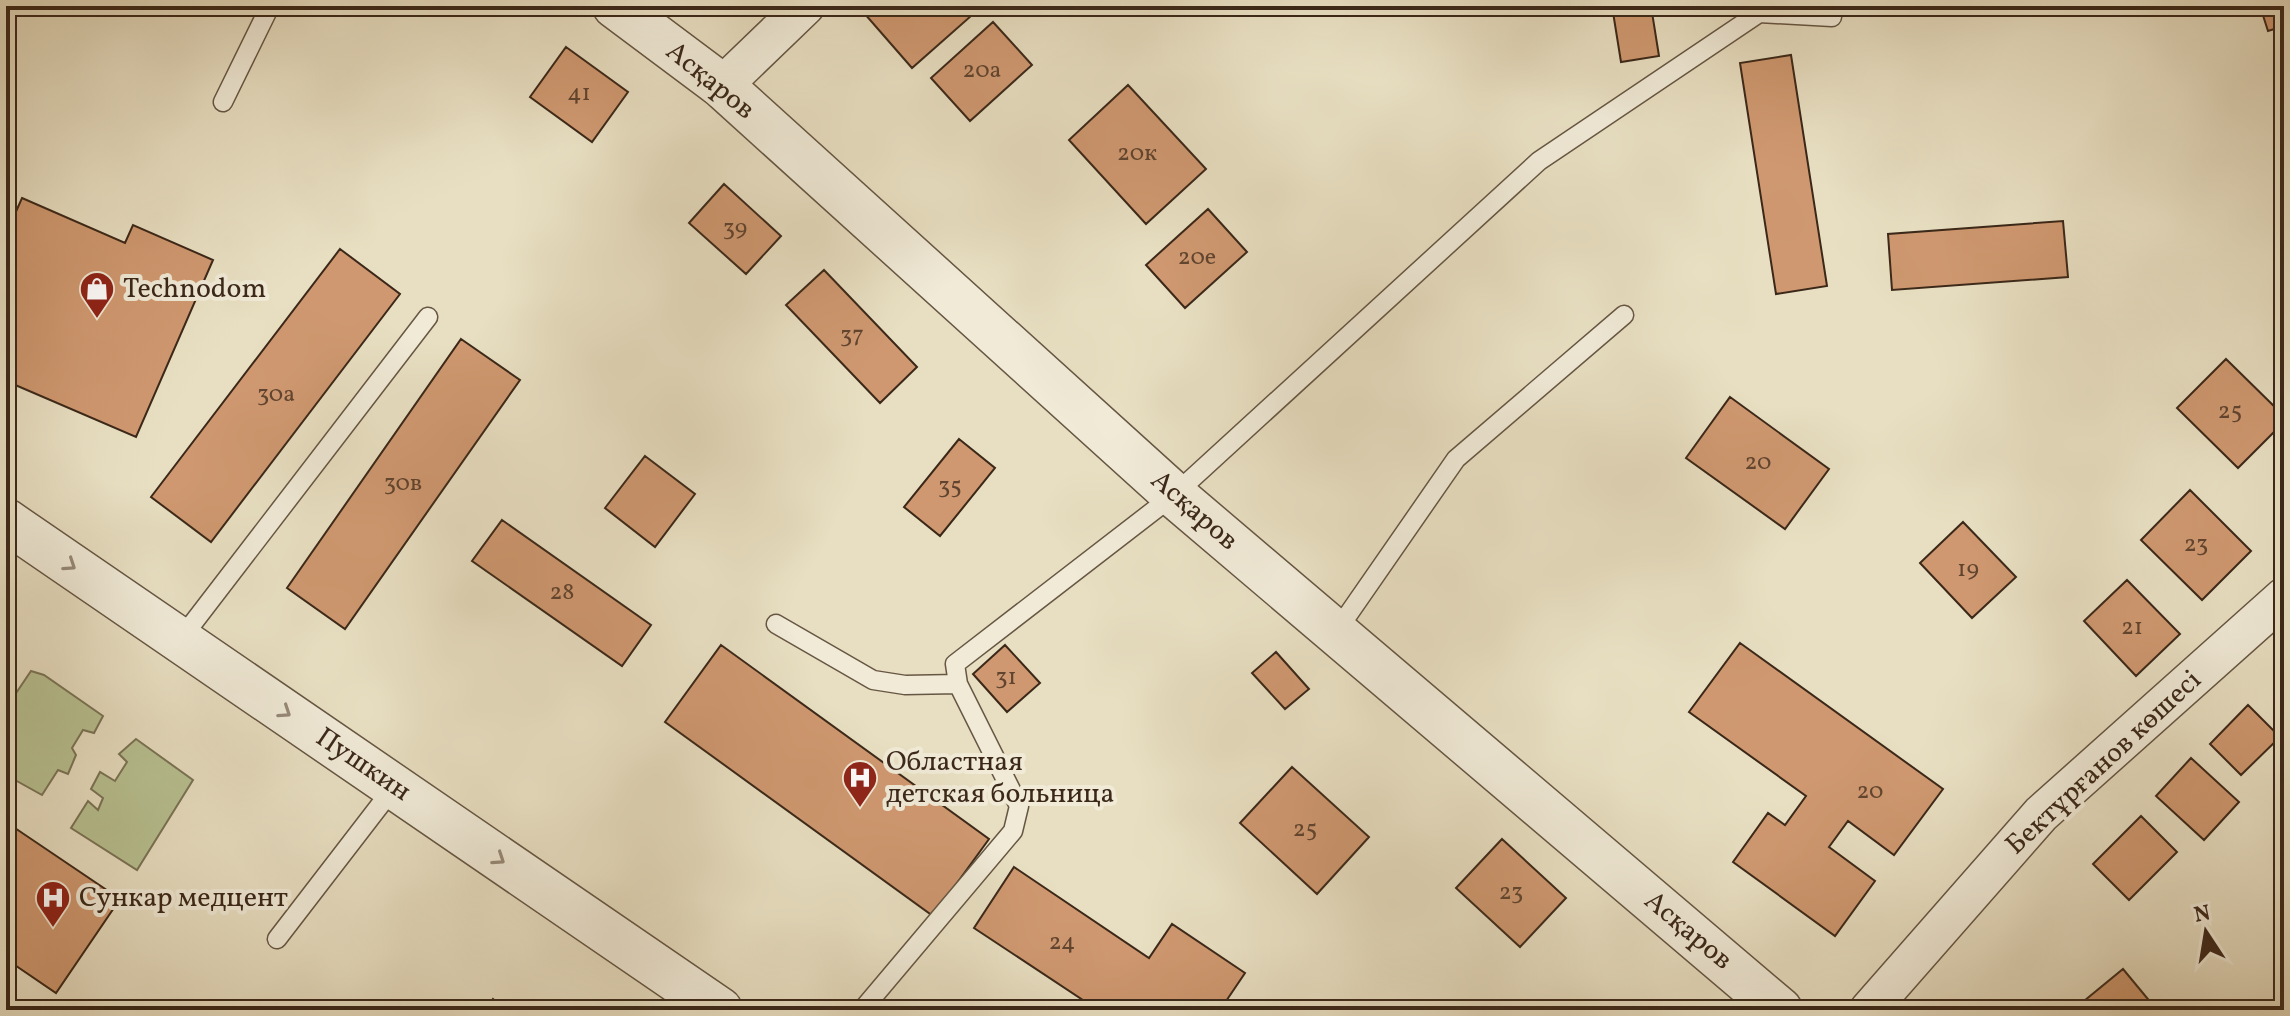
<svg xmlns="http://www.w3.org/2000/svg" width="2290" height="1016" font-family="Vollkorn,serif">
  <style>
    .green { fill: #b8c192; stroke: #7a7456; stroke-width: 2 }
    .building { fill: #cf9870; stroke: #3b2819; stroke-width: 2 }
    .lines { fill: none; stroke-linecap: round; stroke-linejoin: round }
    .service-casing { stroke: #665643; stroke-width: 21 }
    .minor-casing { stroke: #665643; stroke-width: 41 }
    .tertiary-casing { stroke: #665643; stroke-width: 47 }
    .service { stroke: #f0ead7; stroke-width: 18 }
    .minor { stroke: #f0ead7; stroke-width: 38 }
    .tertiary { stroke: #f0ead7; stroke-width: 44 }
    .oneway { stroke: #968978 }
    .labels { text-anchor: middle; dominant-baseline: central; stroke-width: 8; stroke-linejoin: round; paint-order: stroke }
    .number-label { font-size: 24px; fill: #60442f }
    .street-label { font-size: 28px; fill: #3b2819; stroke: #f0ead7 }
    .poi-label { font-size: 28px; fill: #3b2819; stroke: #f0ead7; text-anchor: start }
  </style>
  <rect width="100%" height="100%" fill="#e8dfc2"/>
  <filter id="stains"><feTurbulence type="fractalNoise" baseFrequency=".0025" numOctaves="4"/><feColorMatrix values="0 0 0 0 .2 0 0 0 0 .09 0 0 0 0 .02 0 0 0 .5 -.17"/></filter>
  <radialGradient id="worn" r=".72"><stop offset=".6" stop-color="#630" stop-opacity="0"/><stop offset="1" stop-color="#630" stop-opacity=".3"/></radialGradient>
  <path class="green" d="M31,671L44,675L103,716L94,733L83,730L72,748L76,755L68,774L58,770L42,795L6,775V708Z
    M136,739L193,780L137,870L71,828L88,801L98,810L103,798L91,789L100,772L115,781L127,762L119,754Z"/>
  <path class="building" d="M871,6H962L971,16L912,68L864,13Z
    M1612,6H1651L1659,56L1621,62Z
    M2260,6H2284V26L2268,31Z
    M993,22L1032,65L970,121L931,78Z
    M566,47L628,92L592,142L530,97Z
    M1791,55L1827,286L1776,294L1740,63Z
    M1128,85L1206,169L1146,224L1069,140Z
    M724,184L781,236L746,274L689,223Z
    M22,198L125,243L133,225L213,260L136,437L6,381V234Z
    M1208,209L1247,252L1185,308L1146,265Z
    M2063,221L2068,277L1892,290L1888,234Z
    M340,249L400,294L211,542L151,497Z
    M824,270L917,367L880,403L786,305Z
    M461,339L520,380L345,629L287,588Z
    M2226,359L2284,416V422L2238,468L2177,408Z
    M1730,397L1829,469L1785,529L1686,458Z
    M959,439L995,468L940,536L904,507Z
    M645,456L695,494L655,547L605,508Z
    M2190,490L2251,551L2202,600L2141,540Z
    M502,520L651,625L622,666L472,561Z
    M1963,522L2016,577L1972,618L1920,563Z
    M2127,580L2180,634L2136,676L2084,621Z
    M1740,643L1943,789L1894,855L1848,821L1829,847L1875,881L1835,936L1733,862L1768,813L1785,825L1806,796L1689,712Z
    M721,645L989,839L933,916L665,722Z
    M1005,645L1040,683L1007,712L973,674Z
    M1276,652L1309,689L1285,709L1252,673Z
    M2248,705L2280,737L2241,775L2210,744Z
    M2191,758L2239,802L2204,840L2156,796Z
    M1292,767L1369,837L1317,894L1240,823Z
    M2141,816L2177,852L2129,900L2093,864Z
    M6,822L120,899L56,993L6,959Z
    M1502,839L1566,898L1520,947L1456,888Z
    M1014,867L1149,958L1172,924L1245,973L1220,1010H1098L974,928Z
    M2123,969L2157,1010H2073Z
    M493,999L507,1010H485Z"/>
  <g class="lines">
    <defs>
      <path id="service" d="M223,102L270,6
        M776,624L873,680L905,685L958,684
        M1336,632L1456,459L1624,315
        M180,640L428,317
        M277,939L394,787
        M862,1010L1013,831L1019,806L958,684L955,664L1174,495L1539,161L1759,13L1832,17"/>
      <path id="minor" d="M722,86L805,6
        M1869,1010L2041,814L2284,597"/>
      <path id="tertiary" d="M615,6L722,86L1174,495L1780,1010
        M6,521L720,1010"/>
    </defs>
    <use href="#service" class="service-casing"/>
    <use href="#minor" class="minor-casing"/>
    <use href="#tertiary" class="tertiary-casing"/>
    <use href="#service" class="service"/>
    <use href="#minor" class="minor"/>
    <use href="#tertiary" class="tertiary"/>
  </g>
  <defs><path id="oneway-chevron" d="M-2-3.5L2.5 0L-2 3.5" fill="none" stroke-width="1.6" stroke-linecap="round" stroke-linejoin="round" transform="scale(2)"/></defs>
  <g class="oneway">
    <use href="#oneway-chevron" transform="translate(70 565) rotate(34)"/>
    <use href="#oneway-chevron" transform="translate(285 712) rotate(34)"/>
    <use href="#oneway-chevron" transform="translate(499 859) rotate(34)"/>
  </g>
  <defs>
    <symbol id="shop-pin" viewBox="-11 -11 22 30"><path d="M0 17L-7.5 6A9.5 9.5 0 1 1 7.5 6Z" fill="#8f2418" stroke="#f0ead7"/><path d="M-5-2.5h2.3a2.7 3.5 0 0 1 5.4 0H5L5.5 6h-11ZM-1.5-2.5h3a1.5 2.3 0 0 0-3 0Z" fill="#fff"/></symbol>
    <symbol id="hospital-pin" viewBox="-11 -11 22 30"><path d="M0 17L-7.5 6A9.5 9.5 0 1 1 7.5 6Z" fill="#8f2418" stroke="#f0ead7"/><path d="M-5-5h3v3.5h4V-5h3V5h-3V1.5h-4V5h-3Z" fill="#fff"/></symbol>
  </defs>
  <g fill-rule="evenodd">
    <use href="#shop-pin" x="77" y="269" width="40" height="54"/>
    <use href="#hospital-pin" x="840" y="758" width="40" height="54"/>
    <use href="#hospital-pin" x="33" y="878" width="40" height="54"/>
  </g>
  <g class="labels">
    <g class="number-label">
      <text x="982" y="71">20а</text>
      <text x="579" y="94">41</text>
      <text x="1137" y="154">20к</text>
      <text x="735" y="229">39</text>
      <text x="1197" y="258">20е</text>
      <text x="852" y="336">37</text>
      <text x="276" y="395">30а</text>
      <text x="2230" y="412">25</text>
      <text x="1758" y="463">20</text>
      <text x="403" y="484">30в</text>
      <text x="950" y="487">35</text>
      <text x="2196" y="545">23</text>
      <text x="1968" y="570">19</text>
      <text x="562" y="593">28</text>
      <text x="2132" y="628">21</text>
      <text x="1006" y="678">31</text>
      <text x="1870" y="792">20</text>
      <text x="1305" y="830">25</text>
      <text x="1511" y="893">23</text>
      <text x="1062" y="943">24</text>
    </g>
    <g class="street-label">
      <text transform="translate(710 81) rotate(39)">Асқаров</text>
      <text transform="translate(1194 511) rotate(41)">Асқаров</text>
      <text transform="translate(2104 763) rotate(-43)">Бектұрғанов көшесі</text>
      <text transform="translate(363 765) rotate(34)">Пушкин</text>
      <text transform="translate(1688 931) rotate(40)">Асқаров</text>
    </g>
    <g class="poi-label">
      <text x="123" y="289">Technodom</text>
      <text x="886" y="762">Областная<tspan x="886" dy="32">детская больница</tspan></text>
      <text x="79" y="898">Сункар медцент</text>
    </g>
  </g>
  <rect width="2290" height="1016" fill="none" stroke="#e8dfc2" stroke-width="32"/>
  <rect x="8" y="8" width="2274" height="1000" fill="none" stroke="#3b2819" stroke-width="4"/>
  <rect x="16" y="16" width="2258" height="984" fill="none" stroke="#3b2819" stroke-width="2"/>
  <g transform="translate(2206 932) rotate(348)" stroke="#f0ead7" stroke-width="6" paint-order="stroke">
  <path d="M0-6L14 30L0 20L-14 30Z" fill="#3b2819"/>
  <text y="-12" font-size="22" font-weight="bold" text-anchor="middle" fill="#3b2819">N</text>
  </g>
  <rect width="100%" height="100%" filter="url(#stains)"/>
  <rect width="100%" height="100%" fill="url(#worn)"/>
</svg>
